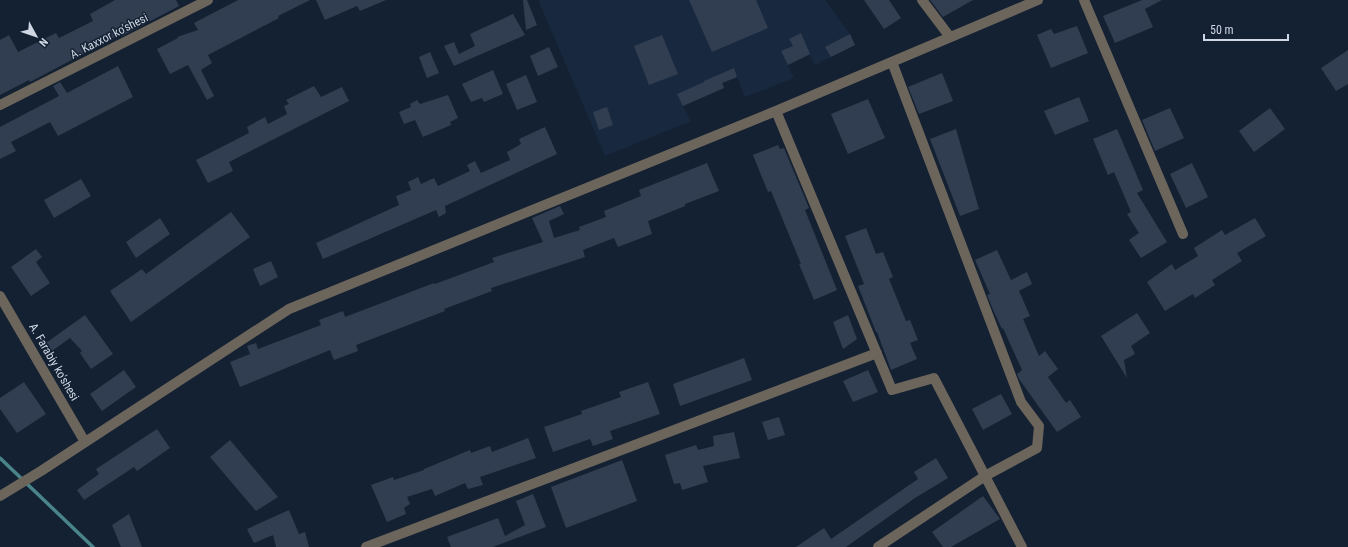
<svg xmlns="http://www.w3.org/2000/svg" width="1348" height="547" font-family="'Roboto Condensed',sans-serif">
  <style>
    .built { fill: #18283f }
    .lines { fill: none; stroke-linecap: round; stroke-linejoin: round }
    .stream { stroke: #488489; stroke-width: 3.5 }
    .building { fill: #313e51 }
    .minor { stroke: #6c655c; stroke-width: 10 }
    .labels { text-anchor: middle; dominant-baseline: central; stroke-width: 3; stroke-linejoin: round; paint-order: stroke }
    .street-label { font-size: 12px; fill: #ced7e3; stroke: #142132 }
  </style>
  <rect width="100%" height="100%" fill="#142132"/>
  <path class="built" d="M538,0H825L850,34L855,45L815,65L810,55L788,65L794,78L745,97L737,77L723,83L724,88L683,106L691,121L605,156Z"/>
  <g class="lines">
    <path class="stream" d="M0,458L93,547"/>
  </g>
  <path class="building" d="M115,0H176L179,6L122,36L121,34L30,82L29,80L0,95V40L9,35L18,52L56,33L59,38L93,21L90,14Z
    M238,0H310L278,16L279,18L208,55L212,63L201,70L214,96L207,100L188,65L170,74L157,49L178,38L177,37L198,30L194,23Z
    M316,0H386L360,11L357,6L325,20Z
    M523,0H527L537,25L526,30Z
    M689,0H756L768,28L712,52Z
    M864,0H889L901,18L884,29Z
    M930,0H973L943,17Z
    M1142,0H1162L1145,9L1153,27L1115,43L1103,16Z
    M513,14L525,35L454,66L444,46L454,42L459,54L475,46L470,34Z
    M1077,26L1088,53L1051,68L1037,35L1051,29L1054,34Z
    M801,33L810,54L788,65L781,51L793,46L789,39Z
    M850,34L855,45L831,57L825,47Z
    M662,35L678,74L649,85L634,46Z
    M549,47L558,67L538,76L530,56Z
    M1348,50V84L1336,91L1321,68Z
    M430,52L439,73L427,78L419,57Z
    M118,66L133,97L58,136L50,122L11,142L16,151L0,159V127L59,96L53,86L60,82L67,93Z
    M734,68L737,77L722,83L724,88L683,106L677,94L704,82V81Z
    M493,70L503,94L484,102L482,98L471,102L462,84Z
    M942,73L953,101L919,114L908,87Z
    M526,75L537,102L517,110L506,84Z
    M314,86L321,97L342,87L349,101L229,162L233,171L208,183L196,160L249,133L247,127L265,117L268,124L287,114L284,106L289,104L286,100Z
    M448,95L458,118L450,122L451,125L423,137L415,120L404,124L399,112L411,107L410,104L417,100L420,104Z
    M1079,97L1089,121L1055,135L1044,111Z
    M868,99L885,138L848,154L831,114Z
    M607,107L613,125L599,130L593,112Z
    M1170,108L1184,138L1155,151L1142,120Z
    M1270,108L1285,129L1254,152L1239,131Z
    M545,127L557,154L445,206L446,213L439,217L436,210L323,259L316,243L399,205L396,196L411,190L408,182L418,177L421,184L434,178L438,186L470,171L467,165L475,161L481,173L510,160L507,152L521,144L519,139Z
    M956,129L979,209L960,216L930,139Z
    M1117,129L1143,190L1137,193L1167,242L1141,258L1129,240L1139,233L1127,214L1131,212L1114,172L1108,175L1093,139Z
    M778,145L780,149L784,148L809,208L805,210L837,290L814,300L799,264H801L771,191L768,192L753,155Z
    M707,163L719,191L685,204V206L648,221L652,234L618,247L614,238L583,250L585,257L491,288L492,291L444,309L445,311L356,345L358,351L334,360L330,350L240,387L230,362L250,354L247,346L256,343L258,349L321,325L319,320L343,311L345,317L434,283L435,284L494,262L492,258L543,242L532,218L560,206L564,214L549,221L554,238L580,230L579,227L606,217L604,211L641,196L639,190Z
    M1192,163L1208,197L1186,208L1170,174Z
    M81,179L91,196L54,218L44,200Z
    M231,212L250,237L131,322L110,291L142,269L146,274Z
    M160,218L170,234L136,258L126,242Z
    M1255,218L1266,236L1237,253L1242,261L1212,280L1215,285L1195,298L1193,294L1165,311L1147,282L1172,264L1175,270L1198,256L1194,248L1222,230L1225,235Z
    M866,228L876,254L883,252L893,277L889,279L906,321L910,320L918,340L910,343L917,359L891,370L877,332H876L858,286L864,284L845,236Z
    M36,249L42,257L36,262L50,283L31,296L11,267Z
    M997,250L1011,280L1027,272L1032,284L1019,291L1030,316L1023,319L1039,356L1045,351L1058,369L1048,377L1066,403L1070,400L1081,417L1057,432L1019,379L1017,374L1022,370L1003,328L1002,329L994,312L987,295L990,294L975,260Z
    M271,261L278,277L260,286L253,269Z
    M1137,313L1150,333L1131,346L1135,354L1124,360L1127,378L1101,336Z
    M85,315L113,354L91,369L80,353L82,351L70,338L52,351L46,343Z
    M848,315L857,339L843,349L833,322Z
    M744,358L752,380L680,406L673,384Z
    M124,370L136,387L102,411L90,394Z
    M868,370L878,392L853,402L843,381Z
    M24,382L46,414L17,433L0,409V398Z
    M648,382L660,414L610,431L613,439L593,446L590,439L553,452L544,427L582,414L581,411L621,397L619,392Z
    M1001,394L1012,414L983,430L972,409Z
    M779,417L785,435L768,440L762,422Z
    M157,429L170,448L137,471L134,467L84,500L77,490L99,474L96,469Z
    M734,432L740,458L703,466L708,482L682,490L680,483L674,484L665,455L696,445L698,450L714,446L713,436Z
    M528,438L536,458L480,477L483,485L468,489L465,483L435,496L432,489L407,497L410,504L404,508L406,514L387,522L371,485L393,477L394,480L424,470V469L470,450L471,453L490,446L492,452Z
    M230,440L278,497L256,511L210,457Z
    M936,458L948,478L915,498L846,547H796L824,528L831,539L918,479L914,472Z
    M622,460L637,501L566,528L551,487Z
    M533,494L546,527L493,547H451L447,537L498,518L505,536L525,525L516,501Z
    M983,496L1000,519L951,547H943L932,532Z
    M289,510L299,534L305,532L309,547H276L273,535L254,543L247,529Z
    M129,514L142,547H121L112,525Z"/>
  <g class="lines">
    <path class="minor" d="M922,0L950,37
      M1084,0L1183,234
      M0,105L208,0
      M776,111L892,390L934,378L1022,547
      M0,296L85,442
      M0,496L41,471L289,309L776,111L1038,0
      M366,547L877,353
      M878,547L985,476L1037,448L1039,426L1021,402L892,62"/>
  </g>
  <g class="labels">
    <g class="street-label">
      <text transform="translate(109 36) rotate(-27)">A. Kaxxor ko'shesi</text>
      <text transform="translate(54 362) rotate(60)">A. Farabiy ko'shesi</text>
    </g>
  </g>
  <g transform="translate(36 36) rotate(130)" stroke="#142132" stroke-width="3" paint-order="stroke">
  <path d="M0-3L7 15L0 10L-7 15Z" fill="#ced7e3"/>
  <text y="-6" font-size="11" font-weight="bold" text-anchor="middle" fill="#ced7e3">N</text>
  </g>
  <path d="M1204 34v6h84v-6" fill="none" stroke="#ced7e3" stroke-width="2"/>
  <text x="1210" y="34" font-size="12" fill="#ced7e3" stroke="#142132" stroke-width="3" paint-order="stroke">50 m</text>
</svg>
